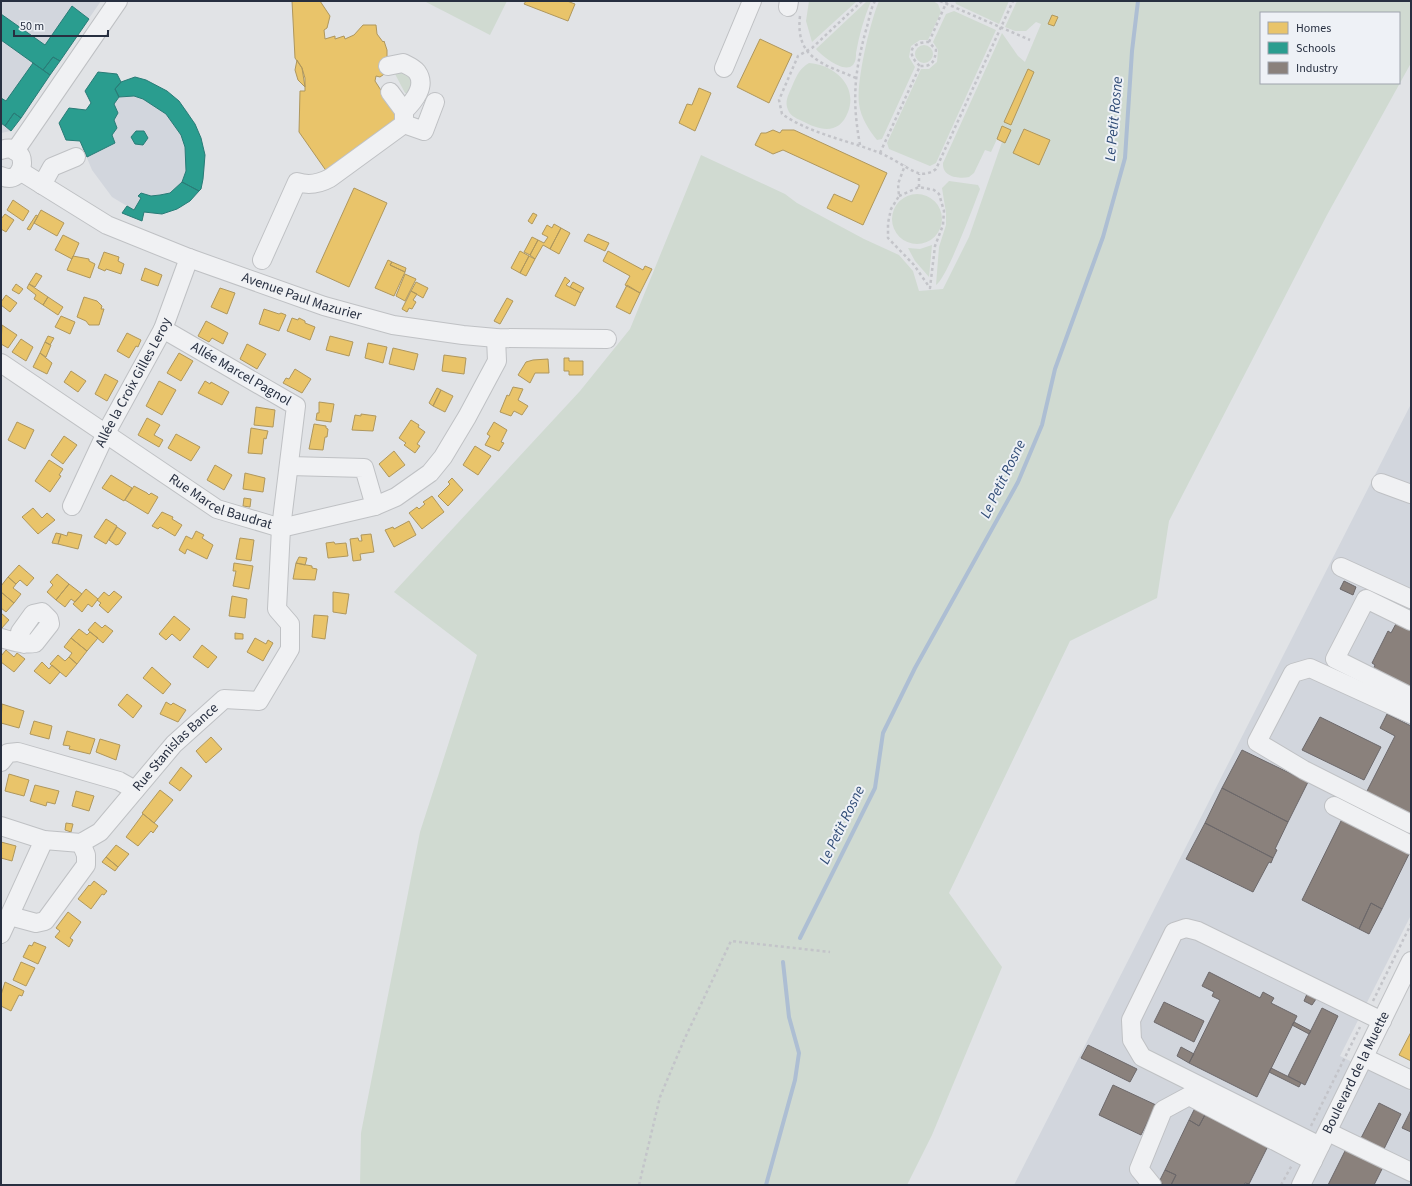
<svg xmlns="http://www.w3.org/2000/svg" width="1412" height="1186" font-family="'Source Sans 3',sans-serif">
  <style>
    .built { fill: #d2d6dd }
    .green { fill: #d0dad1; fill-rule: evenodd }
    .homes { fill: #e9c46a; stroke: #af975d }
    .schools { fill: #2a9d8f; stroke: #297c77 }
    .industry { fill: #8a817c; stroke: #6c686a }
    .lines { fill: none; stroke-linecap: round; stroke-linejoin: round }
    .stream { stroke: #adbed3; stroke-width: 4 }
    .minor-casing { stroke: #bfc1c4; stroke-width: 20 }
    .path { stroke: #c3c4c9; stroke-width: 2.5; stroke-dasharray: 3 3; stroke-linecap: butt }
    .minor { stroke: #f0f1f3; stroke-width: 18 }
    .labels { text-anchor: middle; dominant-baseline: central; stroke-width: 4; stroke-linejoin: round; paint-order: stroke }
    .street-label { font-size: 14px; fill: #272f40; stroke: #eef1f6 }
    .water-label { font-size: 15px; font-style: italic; fill: #2f4b76; stroke: #eef1f6 }
  </style>
  <rect width="100%" height="100%" fill="#e1e3e6"/>
  <path class="built" d="M1,1H101L11,131L1,133Z
    M98,72L117,74L121,82L135,77L154,84L179,101L188,112L201,138L205,155V169L201,189L182,207L162,214L144,212L142,221L126,215L122,213L127,206L112,197L92,170L80,141L66,140L59,123L69,108L86,110L91,103L85,91Z
    M1411,404V915L1340,1056L1411,1091V1185H1014Z"/>
  <path class="green" d="M424,1H507L490,35Z
    M809,1H857L812,42L806,21Z
    M867,1H871C864,18 859,35 856,53C856,57 856,61 853,65C844,74 822,56 816,49Z
    M879,1H933L938,4L941,12L928,40H920L911,46L909,57L915,67L882,139L877,140C869,130 861,118 859,104C856,82 870,22 879,1Z
    M955,1H1009L999,24L956,4Z
    M1017,1H1411V63L1327,215L1169,521L1157,598L1070,641L949,893L1002,967L932,1135L907,1185H360L361,1133L420,832L477,655L394,592L580,391L630,329L701,155L785,194L797,203L864,239L899,255L913,271L919,291L943,289L969,237L1002,142L997,139L991,152L985,150L974,173L969,177C959,179 942,177 943,163L1002,33L1018,56L1025,62L1041,24L1036,22L1026,31H1015L1005,27ZM1261,13H1399V83H1261Z
    M954,11L996,30L936,163L930,166L889,149L887,143L921,69H929L937,62L938,50L933,42L946,14Z
    M915 54a9 9 0 1 1 18 0a9 9 0 1 1-18 0Z
    M809,63C835,65 858,86 848,112C839,136 819,130 802,121C795,118 789,115 787,107C785,99 790,92 793,84C797,75 800,68 809,63Z
    M403,70L414,77L412,94L405,93L394,72Z
    M949,181L978,185L980,189C974,205 947,278 936,285L939,247L946,225V213L942,188Z
    M892 219a25 25 0 1 1 50 0a25 25 0 1 1-50 0Z
    M932,245L929,277L915,261L908,248L920,249Z"/>
  <path class="homes" d="M292,1H320L330,16L327,28L324,30L325,39L335,36V39L344,36L345,39L354,35L363,25H376L377,34L383,42L384,41L387,50V60L390,70L380,77L376,76L375,81L400,120L327,172L299,132L300,91H305V78L302,68L295,58Z
    M526,1H567L575,4L568,21L524,4Z
    M1052,15L1058,17L1054,26L1048,24Z
    M760,39L792,54L769,103L737,87Z
    M297,60L302,68L305,87L298,80L295,70Z
    M1028,69L1034,72L1011,125L1004,122Z
    M699,88L711,93L695,131L679,123L687,104L692,105Z
    M1002,126L1011,130L1005,143L997,139Z
    M1024,129L1050,140L1039,165L1013,153Z
    M773,130L780,133L782,130H794L887,173L863,225L827,208L834,194L852,202L859,187V185L783,150L773,154L755,145L761,133H766Z
    M354,188L387,203L349,287L316,272Z
    M13,200L29,211L23,221L7,210Z
    M41,210L64,223L57,236L34,223Z
    M533,213L537,215L532,224L528,221Z
    M5,214L14,220L6,232L1,229V219Z
    M36,215L38,216L30,230L27,229Z
    M554,224L561,228L550,249L543,245L535,259L530,255L538,240L544,243L548,237L542,234L547,225L552,228Z
    M561,228L570,233L559,254L550,249Z
    M588,234L609,243L605,251L584,241Z
    M63,235L79,243L72,259L55,250Z
    M532,237L538,240L530,255L524,252Z
    M520,251L529,256L520,273L511,268Z
    M608,251L643,270L645,266L652,269L640,293L625,285L630,276L603,261Z
    M104,252L119,257L118,261L124,264L121,274L106,269L105,271L98,268Z
    M73,256L89,259V261L95,264L90,278L67,270Z
    M529,256L535,259L526,276L520,273Z
    M388,260L392,262L390,265L405,272L394,296L375,288Z
    M392,262L406,268L405,272L390,265Z
    M145,268L162,275L158,286L141,280Z
    M36,273L42,276L35,287L29,284Z
    M405,274L416,279L405,301L396,296Z
    M565,277L570,281L566,285L581,293L575,306L555,296Z
    M416,282L428,288L423,298L411,291Z
    M573,282L584,288L581,293L570,287Z
    M16,284L23,289L19,294L12,290Z
    M29,284L48,297L43,305L34,299L36,295L27,288Z
    M627,285L640,293L630,314L616,307Z
    M220,288L235,293L227,314L211,307Z
    M411,291L417,294L413,300L416,302L412,309L409,308L407,312L402,309Z
    M6,295L17,303L10,312L1,305V302Z
    M48,297L63,307L58,315L43,305Z
    M84,297L97,301L102,306L101,309H104L99,325H89L86,321L77,317Z
    M507,298L513,301L500,324L494,321Z
    M264,309L279,314L281,313L286,315L279,331L259,324Z
    M61,316L75,322L70,334L55,327Z
    M292,318L298,320L299,318L305,321V323L315,327L310,340L287,331Z
    M206,321L228,333L223,344L212,338L209,342L198,336Z
    M2,325L17,335L8,348L1,344Z
    M127,333L141,340L138,347L136,346L129,358L117,351Z
    M48,336L54,338L50,345L45,342Z
    M330,336L353,342L349,356L326,350Z
    M21,339L33,347L26,361L12,352Z
    M45,342L51,345L46,357L40,353Z
    M368,343L387,347L383,363L365,358Z
    M247,344L266,354L257,369L240,359Z
    M393,348L418,354L414,370L389,364Z
    M40,353L52,363L47,374L33,367Z
    M179,353L193,361L181,381L167,373Z
    M444,355L466,358L464,374L442,371Z
    M564,358H569V361H583V375H569V371H564Z
    M548,359L549,373H535L530,383L518,375L526,362L533,360Z
    M295,369L311,379L302,393L283,383L286,378L289,379Z
    M71,371L86,381L78,392L64,382Z
    M105,374L118,381L107,401L95,394Z
    M159,381L176,390L162,415L146,406Z
    M205,381L210,384L211,382L229,392L222,405L198,393Z
    M513,387L523,389L518,400L528,406L522,415L514,411L511,416L500,412L507,395L509,396Z
    M437,388L441,390L433,406L429,403Z
    M441,390L453,396L445,412L433,406Z
    M319,402L334,404L331,422L316,420L317,413H319Z
    M256,407L275,410L273,427L254,425Z
    M361,414L376,416L373,431L352,430L355,415L361,416Z
    M147,418L160,425L154,435L163,440L159,447L138,435Z
    M411,420L419,425L418,427L425,432L417,444L420,446L415,453L404,445L406,443L399,438Z
    M17,422L34,430L25,449L8,440Z
    M494,422L507,430L501,442L504,443L499,451L485,445L490,436L487,434Z
    M314,424L326,426V428L328,429L327,437H325L323,450L309,449Z
    M251,428L268,431L266,439L264,438L262,454L248,453Z
    M176,434L200,447L191,461L168,448Z
    M64,436L77,445L63,464L51,455Z
    M475,446L491,456L478,475L463,465Z
    M394,451L405,465L389,477L379,464Z
    M49,460L63,469L59,475L61,476L50,492L35,481Z
    M215,465L232,475L224,490L207,480Z
    M245,473L265,478L263,492L243,489Z
    M111,475L132,488L124,501L102,488Z
    M452,478L463,490L448,506L438,496L450,484L448,482Z
    M134,486L147,493L149,495L151,493L158,497L148,514L125,500Z
    M432,496L444,512L422,529L409,513L417,507L419,509L425,504L423,502Z
    M244,498L251,499L250,507L243,506Z
    M33,508L42,518L47,513L55,520L38,534L22,517Z
    M162,512L173,517L172,519L182,525L175,536L160,527L158,529L152,526Z
    M106,519L117,526L106,544L94,537Z
    M409,521L416,535L394,547L385,530L393,527L394,529Z
    M117,527L126,533L119,544L116,545L109,540Z
    M196,531L204,535L202,538L213,545L207,559L187,549L185,554L179,550L186,536L192,539Z
    M68,532L82,535L78,549L58,544L61,534L67,536Z
    M56,533L61,534L58,544L52,543Z
    M371,534L374,552L360,554L361,560L353,561L350,539L358,538L359,541H362L361,535Z
    M240,538L254,540L251,561L236,559Z
    M334,542L335,544L346,543L348,556L328,558L326,543Z
    M299,557L307,558L305,565L296,563Z
    M234,563L253,566L249,589L233,586L236,571H233Z
    M296,563L312,566V568L317,569L315,580L293,579Z
    M19,565L34,578L27,586L20,580L16,584L8,577Z
    M57,574L69,584L56,600L47,592L53,585L50,582Z
    M8,577L16,584L13,588L21,594L14,603L1,592V586Z
    M69,584L82,594L75,602L71,599L65,607L56,600Z
    M86,589L98,599L92,607L88,604L82,612L73,604Z
    M114,591L122,597L108,613L99,605L101,603L97,600L104,592L109,596Z
    M1,592L14,603L6,612L1,608Z
    M333,592L349,594L346,614L333,612Z
    M232,596L247,599L245,618L229,616Z
    M1,613L9,620L1,629Z
    M314,615L328,616L325,639L312,637Z
    M174,616L190,629L180,641L172,634L166,640L159,634Z
    M95,622L102,628L105,625L113,631L103,643L88,630Z
    M79,629L87,635L90,632L98,638L87,651L71,638Z
    M235,633L243,634V639H235Z
    M71,638L87,651L77,664L69,657L72,653L64,647Z
    M255,638L266,644L268,640L273,643L263,661L247,652Z
    M202,645L217,657L208,668L193,657Z
    M6,650L14,657L17,653L25,659L14,672L1,662V656Z
    M58,655L65,661L69,657L77,664L66,677L50,664Z
    M42,662L49,669L52,665L60,672L50,684L34,671Z
    M152,667L171,684L163,694L143,678Z
    M127,694L142,706L133,718L118,705Z
    M166,702L171,705L173,703L186,710L178,722L160,714Z
    M2,704L24,711L19,728L1,723Z
    M34,721L52,726L49,739L30,734Z
    M67,731L95,739L90,754L69,749L70,746L63,745Z
    M211,737L222,749L206,763L196,751Z
    M100,739L120,745L116,760L96,752Z
    M181,767L192,776L180,791L169,783Z
    M9,774L29,780L24,796L5,791Z
    M35,785L59,791L55,804L47,802L46,806L30,801Z
    M160,790L173,800L154,823L142,813Z
    M76,791L94,796L89,811L72,806Z
    M143,814L158,826L153,833L151,831L138,846L126,837Z
    M66,823L73,824L71,832L65,830Z
    M1,842L16,846L12,861L1,858Z
    M116,845L129,854L118,867L106,857Z
    M106,857L118,867L115,871L102,862Z
    M94,881L107,891L104,895L102,894L91,909L78,899L89,885L90,886Z
    M68,912L81,922L70,938L73,940L69,947L55,937L60,931L56,928Z
    M34,942L46,947L38,964L23,957L29,945L32,946Z
    M21,962L35,968L26,986L13,980Z
    M5,982L24,991L22,996L19,995L11,1011L1,1006V995Z
    M1411,1032V1061L1399,1055Z"/>
  <path class="schools" d="M72,6L89,19L60,61L53,57L43,70L1,40V14L45,45Z
    M53,57L60,61L50,75L43,70Z
    M33,63L50,75L21,118L14,113L5,126L1,123V98L6,101Z
    M98,72L117,74L121,82L115,89L119,97L114,104L118,113L114,120L117,128L112,135L115,143L87,157L80,141L66,140L59,123L69,108L86,110L91,103L85,91Z
    M135,77L146,80L167,91L179,101L195,124L201,138L205,155L203,179L201,189L199,191L182,182L186,171L185,147L181,135L166,114L143,99L134,96L119,97L115,89L121,82Z
    M14,113L21,118L11,131L5,126Z
    M136,131H144L148,138L143,145L135,144L131,137Z
    M182,182L199,191L190,201L177,209L162,214L144,212L142,221L122,213L127,206L134,210L141,198L138,196L141,193L151,196L160,195L170,193Z"/>
  <path class="industry" d="M1344,581L1356,587L1353,595L1340,589Z
    M1398,620L1411,626V691L1372,672L1375,665L1372,663L1388,631L1391,633Z
    M1387,714L1411,726V815L1366,793L1395,736L1380,728Z
    M1320,717L1381,747L1364,780L1302,750Z
    M1242,750L1308,782L1288,822L1222,788Z
    M1222,788L1288,822L1275,849L1277,850L1273,858L1205,823Z
    M1343,817L1411,850L1382,909L1371,903L1359,929L1302,900Z
    M1205,823L1273,858L1271,863L1269,862L1253,892L1186,859Z
    M1371,903L1382,909L1369,934L1359,929Z
    M1209,972L1260,998L1263,992L1274,998L1271,1003L1297,1016L1257,1097L1189,1063L1220,1000L1212,996L1214,992L1202,986Z
    M1307,994L1316,999L1312,1005L1304,1001Z
    M1164,1002L1204,1021L1194,1042L1154,1022Z
    M1322,1008L1338,1016L1305,1085L1288,1076Z
    M1294,1022L1311,1031L1309,1034L1292,1025Z
    M1088,1045L1137,1069L1130,1082L1081,1058Z
    M1181,1047L1194,1054L1189,1063L1177,1056Z
    M1271,1068L1301,1083L1299,1087L1269,1072Z
    M1113,1085L1156,1105L1141,1135L1099,1115Z
    M1379,1103L1401,1114L1383,1151L1360,1140Z
    M1195,1108L1206,1113L1199,1126L1189,1120Z
    M1411,1110V1132L1402,1128Z
    M1206,1113L1269,1144L1249,1184L1245,1183L1244,1185H1171L1176,1175L1165,1170L1189,1120L1199,1126Z
    M1346,1149L1383,1167L1374,1185H1328Z
    M1165,1170L1176,1175L1171,1185H1164L1159,1182Z"/>
  <g class="lines">
    <path class="stream" d="M800,938L875,788L883,733L915,668L1018,482L1042,425L1055,369L1103,237L1125,158L1132,51L1138,1
      M766,1185L795,1080L799,1053L789,1017L783,962"/>
    <defs>
      <g id="minor">
        <path d="M788,7L789,1"/>
        <path d="M724,68L752,1"/>
        <path d="M390,92L404,111"/>
        <path d="M404,124L424,131L435,102"/>
        <path d="M1,150C31,140 27,188 1,176"/>
        <path d="M15,151L118,1"/>
        <path id="s1" d="M20,171L107,225L189,258L324,306L393,325L463,335L496,338L607,339"/>
        <path d="M42,185L52,167L76,157"/>
        <path d="M262,260L297,182C309,186 319,184 330,178L404,124V111C414,101 427,86 417,72C414,68 407,65 403,63L388,66"/>
        <path id="s2" d="M1,363L217,509L281,528L375,506L396,497L430,473L443,457L467,417L497,361L496,338"/>
        <path d="M289,466L364,468L375,506"/>
        <path d="M1381,483L1411,494"/>
        <path id="s3" d="M72,506L106,433L163,329L189,258"/>
        <path d="M1341,567L1411,599"/>
        <path d="M1411,621L1366,599L1335,659L1411,697"/>
        <path d="M1,638C12,641 23,645 35,643L50,624L49,619L42,612L33,614L20,632V640L24,644"/>
        <path d="M1411,714L1310,668L1293,673L1257,742L1304,770L1411,824"/>
        <path d="M1,762L8,753L18,752L119,781L135,790"/>
        <path d="M1334,806L1411,845"/>
        <path id="s4" d="M1,826L44,840L81,843L100,832L174,744L224,699L259,701L290,649V624L277,609L281,528L296,406L163,329"/>
        <path d="M10,916L36,923L45,921L86,865V855L81,843"/>
        <path d="M1,934L44,840"/>
        <path d="M1365,1058L1411,1080"/>
        <path d="M1328,1132L1411,1172"/>
        <path d="M1320,1146L1142,1057L1132,1040L1131,1020L1174,932L1186,928L1198,931L1382,1021"/>
        <path d="M1152,1185L1139,1169L1163,1110L1189,1096L1313,1161"/>
        <path id="s5" d="M1301,1185L1411,961"/>
      </g>
    </defs>
    <use href="#minor" class="minor-casing"/>
    <path class="path" d="M862,1L812,48L798,56L779,100L782,114C811,134 847,140 880,153C893,158 905,168 918,173C924,175 931,173 936,169L1013,1
      M940,1L1030,40
      M800,16C795,59 824,64 856,78
      M929,42L947,1
      M860,145C852,101 854,74 866,30C869,21 870,10 875,1
      M880,153L920,66C906,54 910,42 929,42L936,50C935,61 932,67 920,66
      M919,187V174
      M899,196L919,187L934,190L939,194L944,211L943,225L935,246L930,288L914,265L888,238V223L891,209L899,196L898,184L905,165
      M1373,1001L1411,924
      M1311,1126L1360,1027
      M639,1185L660,1097L684,1040L731,941L830,952
      M1281,1185L1292,1165"/>
    <use href="#minor" class="minor"/>
  </g>
  <g class="labels">
    <g class="street-label">
      <text stroke="none"><textPath href="#s1" startOffset="310">Avenue Paul Mazurier</textPath></text>
      <text transform="translate(241 374) rotate(30)">Allée Marcel Pagnol</text>
      <text stroke="none"><textPath href="#s3" startOffset="138">Allée la Croix Gilles Leroy</textPath></text>
      <text stroke="none"><textPath href="#s2" startOffset="261">Rue Marcel Baudrat</textPath></text>
      <text stroke="none"><textPath href="#s4" startOffset="218">Rue Stanislas Bance</textPath></text>
      <text stroke="none"><textPath href="#s5" startOffset="125">Boulevard de la Muette</textPath></text>
    </g>
    <g class="water-label">
      <text transform="translate(1114 119) rotate(-85)">Le Petit Rosne</text>
      <text transform="translate(1003 479) rotate(-64)">Le Petit Rosne</text>
      <text transform="translate(842 825) rotate(-64)">Le Petit Rosne</text>
    </g>
  </g>
  <rect width="1412" height="1186" fill="none" stroke="#272f40" stroke-width="4"/>
  <rect x="1260" y="12" width="140" height="72" fill="#eef1f6" stroke="#9ea3ad"/>
  <rect x="1268" y="22" width="20" height="12" fill="#e9c46a" stroke="#9ea3ad"/>
  <text x="1296" y="32" font-size="12" fill="#272f40">Homes</text>
  <rect x="1268" y="42" width="20" height="12" fill="#2a9d8f" stroke="#9ea3ad"/>
  <text x="1296" y="52" font-size="12" fill="#272f40">Schools</text>
  <rect x="1268" y="62" width="20" height="12" fill="#8a817c" stroke="#9ea3ad"/>
  <text x="1296" y="72" font-size="12" fill="#272f40">Industry</text>
  <path d="M14 30v6h94v-6" fill="none" stroke="#272f40" stroke-width="2"/>
  <text x="20" y="30" font-size="12" fill="#272f40" stroke="#eef1f6" stroke-width="3" paint-order="stroke">50 m</text>
</svg>
